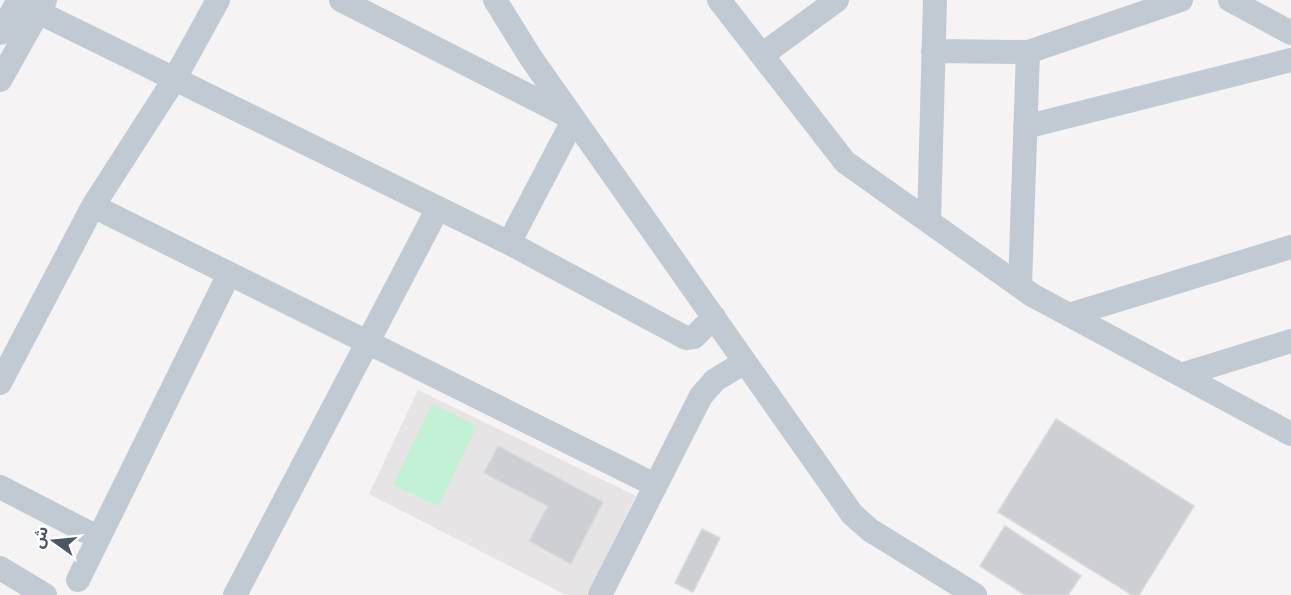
<svg xmlns="http://www.w3.org/2000/svg" width="1291" height="595" font-family="Arial,'Noto Sans Arabic',sans-serif">
  <style>
    .education { fill: #e6e4e5 }
    .pitch { fill: #c3f1d5 }
    .building { fill: #cdcfd5; stroke: #d7d9de; stroke-width: 1.5 }
    .lines { fill: none; stroke-linecap: round; stroke-linejoin: round }
    .minor { stroke: #c1cad2; stroke-width: 24 }
  </style>
  <rect width="100%" height="100%" fill="#f5f3f3"/>
  <path class="education" d="M418,390L636,496L587,595H566L369,494Z"/>
  <path class="pitch" d="M432,404L477,426L438,506L393,485Z"/>
  <path class="building" d="M1056,419L1194,506L1139,595H1132L998,512Z
    M498,446L603,502L571,564L529,541L548,506L484,473Z
    M1005,526L1081,576L1068,595H1025L980,566Z
    M702,529L720,538L693,592L675,583Z"/>
  <g class="lines">
    <path class="minor" d="M341,0L574,119L509,243
      M495,0L531,58L852,514L870,530L975,595
      M719,0L845,162L1032,295L1291,434
      M1230,0L1291,33
      M38,12L509,243L686,338L694,337L714,317
      M0,33L19,0
      M933,51L1028,52L1181,0
      M762,55L837,0
      M0,80L45,0
      M1025,127L1291,60
      M93,206L655,485
      M929,221L935,0
      M1020,286L1028,52
      M1069,315L1291,247
      M1181,375L1291,341
      M0,383L93,206L174,80L218,0
      M0,487L99,538
      M0,568L45,595
      M78,580L229,274
      M235,595L438,208
      M600,595L701,396L715,380L745,362"/>
  </g>
  <g transform="translate(54 541) rotate(285)" stroke="#ffffff" stroke-width="4.5" paint-order="stroke">
  <path d="M0-4.5L10 22L0 15L-10 22Z" fill="#4a5661"/>
  <text y="-9" font-size="16" font-weight="bold" text-anchor="middle" fill="#4a5661">ش</text>
  </g>
</svg>
